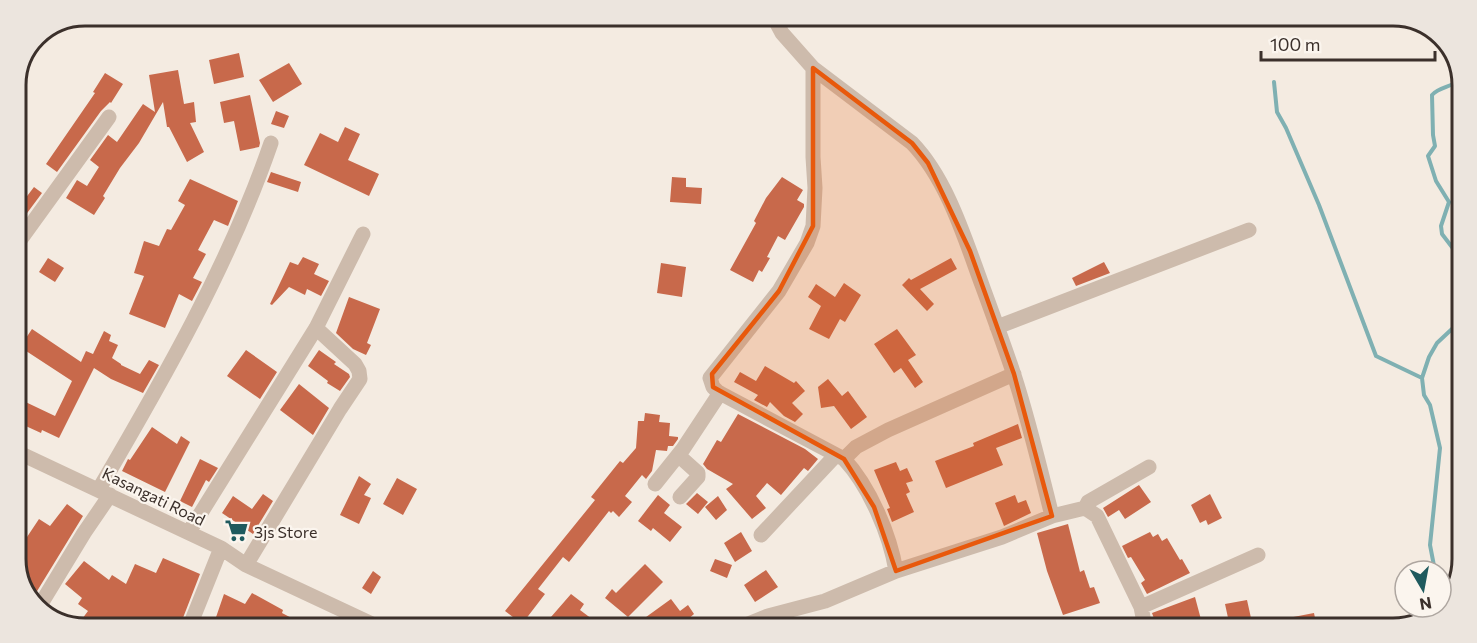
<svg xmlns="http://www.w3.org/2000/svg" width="1477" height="643" font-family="Commissioner,sans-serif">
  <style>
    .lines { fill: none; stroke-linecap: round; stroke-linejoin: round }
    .stream { stroke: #7fb0b2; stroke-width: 4 }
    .building { fill: #c8694b }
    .minor { stroke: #cdbbac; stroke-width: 15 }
    .marked { fill: #e8590c; fill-opacity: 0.2; stroke: #e8590c; stroke-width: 4.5; stroke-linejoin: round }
    .labels { text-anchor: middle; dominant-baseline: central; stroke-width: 4.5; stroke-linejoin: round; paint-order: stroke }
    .street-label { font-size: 16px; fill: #3b302b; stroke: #fbf5ee }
    .poi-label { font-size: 16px; fill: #3b302b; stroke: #fbf5ee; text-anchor: start }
    .rim { fill: none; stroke: #3b302b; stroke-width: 3 }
  </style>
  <rect width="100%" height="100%" fill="#f4ebe1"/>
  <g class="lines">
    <path class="stream" d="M887,20L899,18
      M1274,82L1277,112L1286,128L1319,205L1376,356L1422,378
      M1435,571L1430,545L1440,448L1430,405L1424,395L1422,378L1429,357L1437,343L1453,328L1458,297V255L1442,234L1441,226L1449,202L1436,181L1428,156L1435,146L1433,135L1432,95C1440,86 1455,87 1461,78
      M1441,585L1446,598"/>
  </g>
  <path class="building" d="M566,17H599L598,27L565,24Z
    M239,53L244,77L214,84L209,60Z
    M289,63L302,84L273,102L259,80Z
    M178,70L184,104L194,102L196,122L190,123L204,152L187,162L169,127H167L163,102L139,143L120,168L103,196L105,198L94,215L66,198L77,180L87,186L99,167L90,160L108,135L117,142L143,104L155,112L149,75Z
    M105,73L123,84L111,103L110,102L101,111L57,172L46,164L95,93L93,92Z
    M250,95L260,143L259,147L240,151L234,121L224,123L220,102Z
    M276,111L289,116L284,128L271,124Z
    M345,127L360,134L348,160L379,174L369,196L304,165L320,133L338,142Z
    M271,172L301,182L298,192L267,182Z
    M672,177L686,178V187L702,188L701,204L670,202Z
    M782,177L803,190L797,200L804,204V207L785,240L778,236L767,257L770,258L762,272L759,270L753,282L730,270L756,223L754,221L766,198Z
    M190,179L238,201L228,226L214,220L198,250L206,254L193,278L202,282L192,301L179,294L165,328L129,314L144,276L134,273L144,241L159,246L167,229L171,230L185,205L178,201Z
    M34,187L42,193L16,228L15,212Z
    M303,257L319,264L314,274L329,281L321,296L307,289L305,295L289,287L272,305L270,304L290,262L298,265Z
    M48,258L64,268L55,282L39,272Z
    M951,258L957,269L920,289L934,304L927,311L902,285L909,278L911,280Z
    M1104,262L1110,273L1076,286L1072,278Z
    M661,263L686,267L682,297L657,293Z
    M844,283L861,295L845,322L840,319L829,339L809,329L821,306L808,297L816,284L835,297Z
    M349,297L380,309L367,343L371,345L366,355L353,349L336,333Z
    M32,329L81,362L86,351L93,354L104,331L111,335L109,341L118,345L112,358L121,364V365L140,374L149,360L159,365L143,393L111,379L94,368L59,438L42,430L41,433L17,422L18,419L15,417V397L55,416L72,381L20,347Z
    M897,329L916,355L908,360L923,382L915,388L901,368L894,373L874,344Z
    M246,350L277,372L260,399L227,376Z
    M319,350L336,362L334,364L349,374L350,377L340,391L327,383L328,381L308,366Z
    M765,366L794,383L796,381L805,391L792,403L803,414L795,422L784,416L770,402L767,407L754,400L758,395L734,382L740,372L756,381Z
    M828,379L842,396L848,391L867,417L851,429L834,406L821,408L818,387Z
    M299,384L329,408L313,435L280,410Z
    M645,413L660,415L659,422L670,423L669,436L678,437V439L673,446H668L667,451L656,450L652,471L646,479L642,475L625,496L632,502L619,517L613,511L611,513L609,511L569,562L563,557L538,589L545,594L522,624L505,611L595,500L591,497L620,461L623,463L636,448L638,421H644Z
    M738,414L805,449L818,459L808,471L804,468L781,495L767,483L756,496L766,508L752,519L726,489L733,484L707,469L703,464L717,440L721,442Z
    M1018,424L1022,438L996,448L1003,465L946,488L935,461L974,446L973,443Z
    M152,427L177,444L181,436L190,442L165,492L122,471L128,459L130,460Z
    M200,459L218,468L209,482L206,480L192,507L180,501Z
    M896,462L900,471L907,468L913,481L906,483L910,492L906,494L914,512L892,522L887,509L890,508L874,470Z
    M359,476L371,484L364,495L371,498L359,524L340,515Z
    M397,478L417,489L403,515L383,504Z
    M1139,485L1151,502L1125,519L1119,510L1108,517L1103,508Z
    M697,493L708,502L698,514L686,504Z
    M263,494L273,501L253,534L222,513L233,496L252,509Z
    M1210,494L1222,518L1208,525L1206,520L1200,523L1191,505Z
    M658,495L670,505L664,513L682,527L670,542L653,528L651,531L638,521Z
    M1015,495L1018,503L1026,500L1031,513L1004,526L995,503Z
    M718,496L727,510L716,520L705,507Z
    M67,504L83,516L31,601L27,597L15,563V555L39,519L50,526Z
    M1068,524L1080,572L1084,570L1090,588L1094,587L1100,603L1063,615L1047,571L1037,533Z
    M741,532L752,551L735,562L724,543Z
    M1150,532L1153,537L1158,534L1162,541L1167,538L1180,560L1182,559L1190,573L1147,594L1141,583L1145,580L1131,557L1128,558L1122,546Z
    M163,558L200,574L181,623L169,619L167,623H79L88,611L78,604L82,598L65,584L84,561L109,580L112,575L126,584L135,564L156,573Z
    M715,559L732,565L727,578L710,571Z
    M645,564L663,582L628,617L605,598L612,589L616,593Z
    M766,570L778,587L755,602L744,585Z
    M373,571L381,577L371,594L362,588Z
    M252,593L283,610L282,613L303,624L214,623L224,594L245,604Z
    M571,594L584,604L580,610L600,625H544Z
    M1195,597L1203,627H1157L1152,613Z
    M671,599L680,611L688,605L694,614L687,620L690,625H635Z
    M1247,600L1253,627H1230L1225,604Z
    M1314,613L1317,628H1285L1283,619Z"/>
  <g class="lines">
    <path class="minor" d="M813,68V157L815,188L813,226L807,243L779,291L710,378L713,387L718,392L844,459C870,487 890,535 896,571
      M15,247L109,117
      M997,327L1249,230
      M15,451L221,548L246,565L372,624
      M678,455L698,473V477L680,497
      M844,459L856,447L888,430L1014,374
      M655,484L683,449L720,393
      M99,489C164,378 229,265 271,143
      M1085,508L1088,502L1149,467
      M1052,516L1085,508L1097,516L1141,607L1145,627
      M189,532L316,328L363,234
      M761,535L836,455
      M246,565L340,409L360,379L359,371L355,364L316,328
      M39,607L84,533L110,495
      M1141,607L1258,555
      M191,623L221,548
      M746,625L768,616L825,601L896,571L1002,537L1052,516C1040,468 1029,421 1014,375C1004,345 993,315 982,285C965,239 947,179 912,143L813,68L782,33L774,18"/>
  </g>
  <path class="marked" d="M813,68L912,143L928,163L970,251L1014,374L1052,516L896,571L874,507L844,459L713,387L712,374L779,291L813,226Z"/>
  <defs>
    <symbol id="supermarket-bare" viewBox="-9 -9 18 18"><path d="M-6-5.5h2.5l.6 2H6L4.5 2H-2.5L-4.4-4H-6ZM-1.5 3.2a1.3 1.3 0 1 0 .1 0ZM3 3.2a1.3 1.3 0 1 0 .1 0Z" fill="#1f5a5e" stroke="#fbf5ee" stroke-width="2.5" paint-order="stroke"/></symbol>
  </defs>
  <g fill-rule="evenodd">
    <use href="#supermarket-bare" x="220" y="514" width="33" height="33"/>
  </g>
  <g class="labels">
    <g class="street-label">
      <text transform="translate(154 496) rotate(26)">Kasangati Road</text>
    </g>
    <g class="poi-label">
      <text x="254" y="531">3js Store</text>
    </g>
  </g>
  <path d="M0 0H1477V643H0ZM85 26H1393A59 59 0 0 1 1452 85V559A59 59 0 0 1 1393 618H85A59 59 0 0 1 26 559V85A59 59 0 0 1 85 26Z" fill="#ece5de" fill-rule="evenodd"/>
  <path class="rim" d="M85 26H1393A59 59 0 0 1 1452 85V559A59 59 0 0 1 1393 618H85A59 59 0 0 1 26 559V85A59 59 0 0 1 85 26Z"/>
  <g transform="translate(1423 589) rotate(170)"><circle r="28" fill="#fbf5ee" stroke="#aea6a0" stroke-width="1.5"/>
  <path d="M0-4.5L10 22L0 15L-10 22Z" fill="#1f5a5e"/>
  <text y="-9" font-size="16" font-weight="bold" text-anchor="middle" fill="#3b302b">N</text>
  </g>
  <path d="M1261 51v9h174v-9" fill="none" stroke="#3b302b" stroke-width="3"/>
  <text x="1270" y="51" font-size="18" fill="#3b302b" stroke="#fbf5ee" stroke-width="4.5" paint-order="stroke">100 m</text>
</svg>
